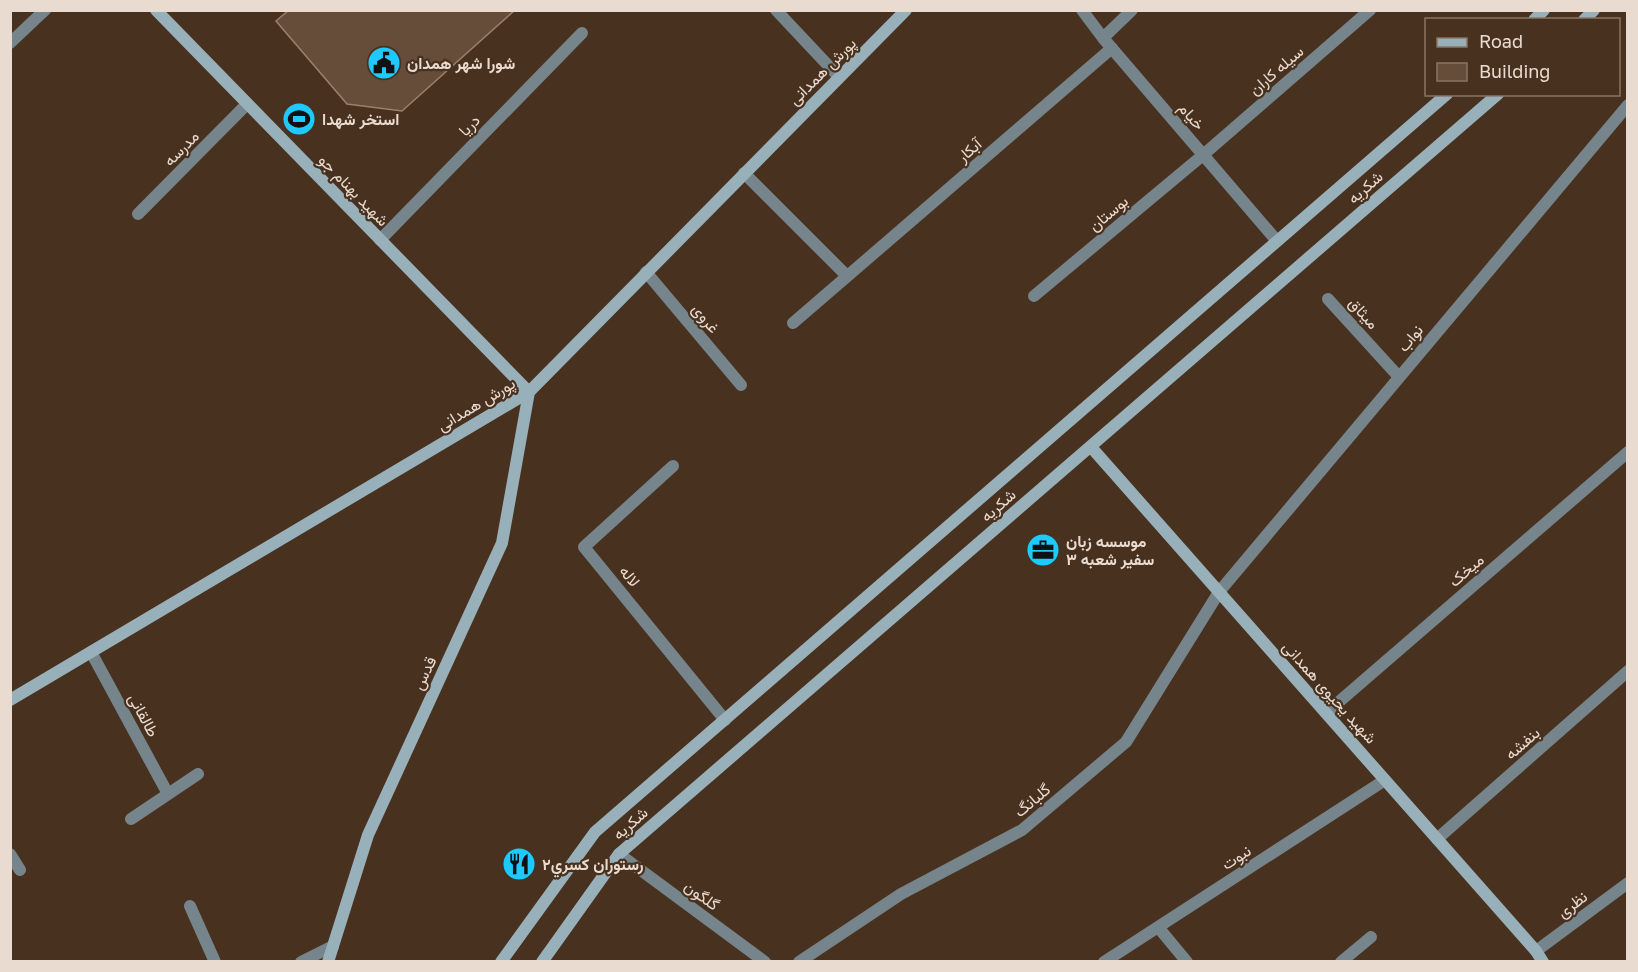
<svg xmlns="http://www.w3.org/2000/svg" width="1638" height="972" font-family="'Golos Text',Vazirmatn,sans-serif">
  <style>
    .building { fill: #654d3a; stroke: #9b806c; stroke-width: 1.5 }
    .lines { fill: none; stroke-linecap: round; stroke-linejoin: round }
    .street { stroke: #76848b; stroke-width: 12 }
    .secondary { stroke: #98b0ba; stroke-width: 12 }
    .labels { text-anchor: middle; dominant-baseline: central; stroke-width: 4.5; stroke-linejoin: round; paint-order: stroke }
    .poi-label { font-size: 16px; font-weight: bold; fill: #eadbd0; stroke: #48311f; text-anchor: start }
    .street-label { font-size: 16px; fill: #eadbd0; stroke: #48311f }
  </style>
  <rect width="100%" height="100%" fill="#48311f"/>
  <path class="building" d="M289,10H515L402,111L347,104L276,21Z"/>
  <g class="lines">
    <path class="street" d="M776,10L839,77
      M1082,10L1103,38L1277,241
      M1103,38L1132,10
      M10,43L45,10
      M744,173L847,276
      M138,214L247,104
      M380,240L582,33
      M646,272L741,385
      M1034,296L1203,155L1370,10
      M1328,299L1399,377
      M793,323L1112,48
      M673,466L584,547L725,720
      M91,652L168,794
      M1326,713L1628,452
      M131,819L198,774
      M1437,839L1628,671
      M10,854L20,870
      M619,854L765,962
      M190,906L215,962
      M1158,927L1187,962
      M1536,951L1628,883
      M301,962L333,946
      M799,962L901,894L1022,830L1126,742L1219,592L1628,105
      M1104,962L1385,780
      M1341,962L1371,937"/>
    <path class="secondary" d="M156,10L529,392
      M1534,20L1544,10
      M1584,20L1594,10
      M1091,447L1536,951L1543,962
      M10,700L529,392L906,10
      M328,962L368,835L502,543L529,392
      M501,962L595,832L1447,94
      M542,962L619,854L1498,94"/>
  </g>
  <defs>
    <symbol id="civic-disc" viewBox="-11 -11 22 22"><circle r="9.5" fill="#1dc9fd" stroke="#48311f"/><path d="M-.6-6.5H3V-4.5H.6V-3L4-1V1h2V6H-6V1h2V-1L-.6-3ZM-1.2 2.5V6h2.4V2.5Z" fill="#111"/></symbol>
    <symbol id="stadium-disc" viewBox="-11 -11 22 22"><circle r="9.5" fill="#1dc9fd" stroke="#48311f"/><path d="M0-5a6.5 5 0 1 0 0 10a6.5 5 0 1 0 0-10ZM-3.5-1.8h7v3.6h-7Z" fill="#111"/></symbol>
    <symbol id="office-disc" viewBox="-11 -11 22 22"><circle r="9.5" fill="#1dc9fd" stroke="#48311f"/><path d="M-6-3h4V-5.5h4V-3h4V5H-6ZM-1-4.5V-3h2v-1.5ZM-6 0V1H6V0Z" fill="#111"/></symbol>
    <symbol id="restaurant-disc" viewBox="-11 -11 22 22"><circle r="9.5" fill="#1dc9fd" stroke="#48311f"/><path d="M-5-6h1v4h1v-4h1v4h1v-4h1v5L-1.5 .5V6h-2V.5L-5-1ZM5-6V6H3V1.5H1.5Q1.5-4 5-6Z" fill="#111"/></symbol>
  </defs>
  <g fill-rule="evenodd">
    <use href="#civic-disc" x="365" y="44" width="38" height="38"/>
    <use href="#stadium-disc" x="280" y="100" width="38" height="38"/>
    <use href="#office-disc" x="1024" y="531" width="38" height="38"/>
    <use href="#restaurant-disc" x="500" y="845" width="38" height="38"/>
  </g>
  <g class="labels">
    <g class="poi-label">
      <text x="407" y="63">شورا شهر همدان</text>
      <text x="322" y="119">استخر شهدا</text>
      <text x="1066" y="541">موسسه زبان<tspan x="1066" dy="18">سفیر شعبه ۳</tspan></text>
      <text x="542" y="864">رستوران کسري٢</text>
    </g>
    <g class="street-label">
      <text transform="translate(1276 70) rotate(-41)">سیله کاران</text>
      <text transform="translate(822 71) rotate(-45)">پورش همدانی</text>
      <text transform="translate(1192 116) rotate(49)">خیام</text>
      <text transform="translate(469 125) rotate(-46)">دریا</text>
      <text transform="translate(181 148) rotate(-45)">مدرسه</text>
      <text transform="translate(969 150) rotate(-41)">آبکار</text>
      <text transform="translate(1365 187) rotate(-41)">شکریه</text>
      <text transform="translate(354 190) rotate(46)">شهید بهنام جو</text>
      <text transform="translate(1108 213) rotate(-40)">بوستان</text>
      <text transform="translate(1364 313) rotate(48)">میثاق</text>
      <text transform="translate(706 318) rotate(50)">غروی</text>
      <text transform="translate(1410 338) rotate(-50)">نواب</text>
      <text transform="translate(476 404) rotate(-31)">پورش همدانی</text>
      <text transform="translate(998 505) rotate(-41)">شکریه</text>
      <text transform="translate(1466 570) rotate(-41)">میخک</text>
      <text transform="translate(630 576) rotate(51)">لاله</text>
      <text transform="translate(424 673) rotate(-65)">قدس</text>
      <text transform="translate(1330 692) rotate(48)">شهید یحیوی همدانی</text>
      <text transform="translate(144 715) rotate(62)">طالقانی</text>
      <text transform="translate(1522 743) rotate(-41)">بنفشه</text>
      <text transform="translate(1032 800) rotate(-40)">گلبانگ</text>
      <text transform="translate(630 823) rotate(-41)">شکریه</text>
      <text transform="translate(1236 857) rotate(-33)">نبوت</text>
      <text transform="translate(702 895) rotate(36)">گلگون</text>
      <text transform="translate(1572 904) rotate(-37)">نظری</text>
    </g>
  </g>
  <rect width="1638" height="972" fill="none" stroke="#eadbd0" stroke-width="24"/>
  <rect x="1425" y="18" width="195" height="78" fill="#48311f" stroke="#897566" stroke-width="1.5"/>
  <rect x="1437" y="38" width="30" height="9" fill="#98b0ba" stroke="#897566" stroke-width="1.5"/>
  <text x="1479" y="48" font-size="18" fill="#eadbd0">Road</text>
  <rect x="1437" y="63" width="30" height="18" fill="#654d3a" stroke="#897566" stroke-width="1.5"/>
  <text x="1479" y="78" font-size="18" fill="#eadbd0">Building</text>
</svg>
